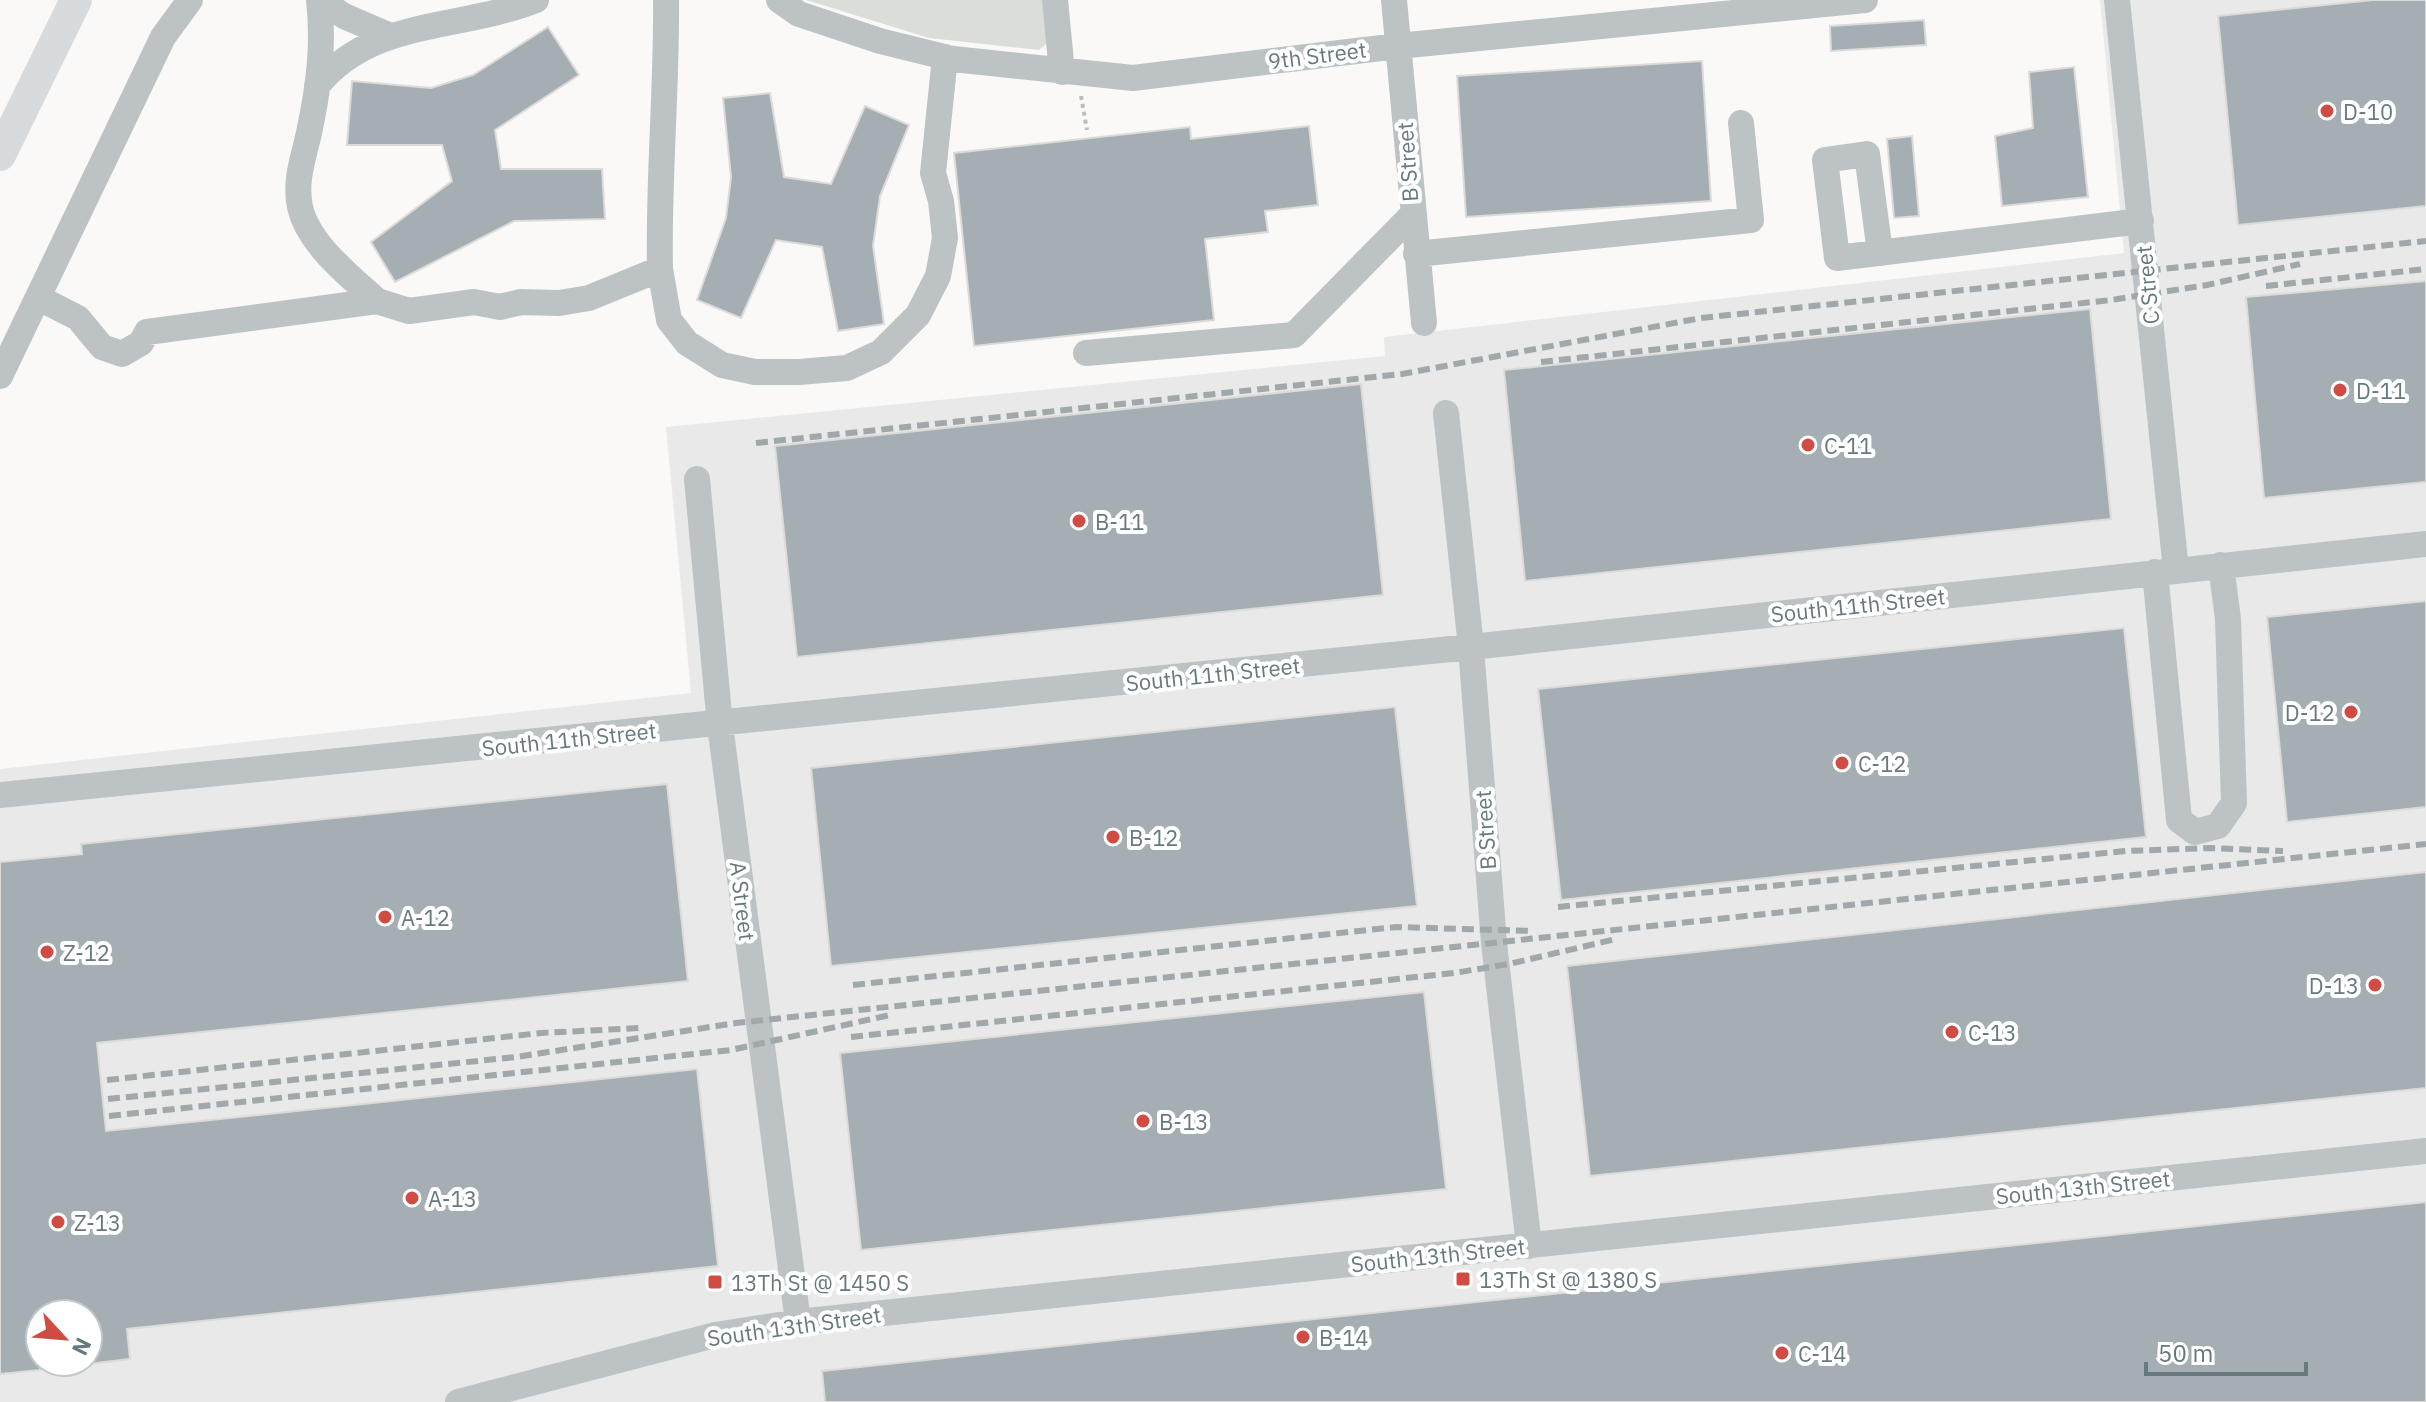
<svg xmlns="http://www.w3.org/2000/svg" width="2426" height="1402" font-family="'IBM Plex Sans',sans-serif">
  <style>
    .built { fill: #e8e9e8; fill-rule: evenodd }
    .green { fill: #dbded8 }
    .building { fill: #a5aeb2; stroke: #dcdbda; stroke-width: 2 }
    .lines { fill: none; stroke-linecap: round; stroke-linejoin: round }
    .path { stroke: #babec0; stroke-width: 4; stroke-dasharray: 4 4; stroke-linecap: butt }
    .minor { stroke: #bdc3c5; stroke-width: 26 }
    .major { stroke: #d7dbdd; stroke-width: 32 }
    .rail { stroke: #a0a8ab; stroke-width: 6; stroke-dasharray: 12 6; stroke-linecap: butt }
    .poi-dot { fill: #d04c42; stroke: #fff; stroke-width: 3 }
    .labels { text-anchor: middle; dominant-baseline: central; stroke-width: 8; stroke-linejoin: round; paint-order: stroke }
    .street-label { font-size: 22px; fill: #67797f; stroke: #fff }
    .poi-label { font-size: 22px; fill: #67797f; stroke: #fff; text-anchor: start }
  </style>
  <rect width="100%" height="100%" fill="#faf9f8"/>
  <path class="built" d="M2100,0H2426V1402H0V769L691,693L666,427L1385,356L1384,337L2124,253ZM40,1314H88V1362H40Z"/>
  <path class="green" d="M806,0H1049L1052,39L1039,50L929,38Z"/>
  <path class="building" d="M2373,0H2426V206L2238,225L2218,16Z
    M1924,20L1926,45L1831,51L1830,26Z
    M548,27L579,75L495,130L501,169H602L605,219L514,221L395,282L371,242L452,181L442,145H347L352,81L431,88L473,75Z
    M1702,61L1711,201L1466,217L1457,76Z
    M2074,67L2088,197L2002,206L1995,136L2033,128L2029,72Z
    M770,93L784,177L831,184L865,106L909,125L880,196L873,246L884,324L838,331L822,247L776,240L741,318L697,300L726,218L731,177L723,98Z
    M1309,126L1318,205L1265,211L1268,232L1205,239L1214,320L974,346L954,153L1190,127L1191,139Z
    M1912,136L1919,216L1894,218L1887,139Z
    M2426,281V482L2264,498L2246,297Z
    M2090,309L2111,519L1525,581L1504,370Z
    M1361,384L1383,595L797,657L775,446Z
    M2426,601V807L2287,822L2267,617Z
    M2124,628L2146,837L1561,900L1538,689Z
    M1395,707L1417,906L831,966L811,768Z
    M667,784L688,981L97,1043L106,1131L697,1069L718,1266L127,1329L130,1359L88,1364V1314H40V1370L0,1374V862L82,854L81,844Z
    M2426,872V1088L1590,1176L1567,966Z
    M1424,992L1446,1189L861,1250L840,1053Z
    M2426,1202V1402H825L822,1371Z"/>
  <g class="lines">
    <path class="path" d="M1081,96L1087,130"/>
    <path class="minor" d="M319,0C324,44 319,85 310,128C305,154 294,179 300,207C308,244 350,276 377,301
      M320,0L344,16L388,35
      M779,0L799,14L880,41L953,59L1133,78L1398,46L1865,0
      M1055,0L1062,72
      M1394,0L1424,323
      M2117,0L2176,570
      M317,86C371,18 462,30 536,0
      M1880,253L1867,154L1825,160L1837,258L2141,221
      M1416,254L1751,220L1741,123
      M660,269C658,179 667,90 666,0
      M39,298L78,318L102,347L122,354L141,343L147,332L377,301L409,311L474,302L500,307L521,302L559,303L589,298L660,269L669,320L687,343L722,365L755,372H799L847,368L881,352L918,315L938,276L945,238L941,201L933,173L945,57
      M1086,353L1294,335L1411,216
      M0,376L163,37L190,0
      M1446,413L1471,647L1494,943L1529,1246
      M697,479L720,725L798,1322
      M2155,572L2179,820L2195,832L2218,826L2234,803L2228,619L2221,565
      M0,795L1471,647L2426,544
      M458,1402L715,1335L798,1322L2426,1151"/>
    <path class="major" d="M0,155L76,0"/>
    <path class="rail" d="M2266,286L2426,269
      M1541,362L2111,300L2207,285L2300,264
      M756,443L1402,374L1701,318L2426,241
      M1558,907L2126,851L2211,848L2283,851
      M853,985L1396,927L1533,931
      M851,1037L1454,973L1509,964L1616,939
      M107,1080L541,1033L640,1028
      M108,1099L516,1057L736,1023L2426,844
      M109,1116L731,1050L890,1015"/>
  </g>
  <g class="poi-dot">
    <circle cx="2327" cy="111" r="8"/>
    <circle cx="2340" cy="390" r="8"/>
    <circle cx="1808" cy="445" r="8"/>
    <circle cx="1079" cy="521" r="8"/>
    <circle cx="2351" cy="712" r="8"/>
    <circle cx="1842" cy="763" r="8"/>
    <circle cx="1113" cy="837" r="8"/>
    <circle cx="385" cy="917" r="8"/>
    <circle cx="47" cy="952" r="8"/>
    <circle cx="2375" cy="985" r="8"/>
    <circle cx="1952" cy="1032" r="8"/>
    <circle cx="1143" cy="1121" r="8"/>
    <circle cx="412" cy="1198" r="8"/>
    <circle cx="58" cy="1222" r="8"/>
    <rect x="1455" y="1271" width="16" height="16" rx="4"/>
    <rect x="707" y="1274" width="16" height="16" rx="4"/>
    <circle cx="1303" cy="1337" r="8"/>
    <circle cx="1782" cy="1353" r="8"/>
  </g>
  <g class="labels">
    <g class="street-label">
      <text transform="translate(1317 55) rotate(-7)">9th Street</text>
      <text transform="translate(1407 162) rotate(-94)">B Street</text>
      <text transform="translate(2147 285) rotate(-96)">C Street</text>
      <text transform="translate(1858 605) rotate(-6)">South 11th Street</text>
      <text transform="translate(1213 674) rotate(-6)">South 11th Street</text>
      <text transform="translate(569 739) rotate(-6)">South 11th Street</text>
      <text transform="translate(1485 830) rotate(-94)">B Street</text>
      <text transform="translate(743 901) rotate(83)">A Street</text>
      <text transform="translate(2083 1187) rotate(-6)">South 13th Street</text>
      <text transform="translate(1438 1255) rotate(-6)">South 13th Street</text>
      <text transform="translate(794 1326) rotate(-8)">South 13th Street</text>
    </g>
    <g class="poi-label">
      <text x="2343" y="111">D-10</text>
      <text x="2356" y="390">D-11</text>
      <text x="1824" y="445">C-11</text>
      <text x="1095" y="521">B-11</text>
      <text x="2335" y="712" text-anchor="end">D-12</text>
      <text x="1858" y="763">C-12</text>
      <text x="1129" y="837">B-12</text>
      <text x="401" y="917">A-12</text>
      <text x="63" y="952">Z-12</text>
      <text x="2359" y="985" text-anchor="end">D-13</text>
      <text x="1968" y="1032">C-13</text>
      <text x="1159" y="1121">B-13</text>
      <text x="428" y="1198">A-13</text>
      <text x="74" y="1222">Z-13</text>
      <text x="1479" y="1279">13Th St @ 1380 S</text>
      <text x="731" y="1282">13Th St @ 1450 S</text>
      <text x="1319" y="1337">B-14</text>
      <text x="1798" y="1353">C-14</text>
    </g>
  </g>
  <g transform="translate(64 1338) rotate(116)"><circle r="38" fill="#ffffff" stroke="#c2c9cc" stroke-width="2"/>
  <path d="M0-6L14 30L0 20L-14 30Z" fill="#d04c42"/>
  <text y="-12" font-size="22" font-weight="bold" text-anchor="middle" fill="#67797f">N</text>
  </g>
  <path d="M2146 1362v12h160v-12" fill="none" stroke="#67797f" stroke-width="4"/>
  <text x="2158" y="1362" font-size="24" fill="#67797f" stroke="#ffffff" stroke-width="6" paint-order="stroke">50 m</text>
</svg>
